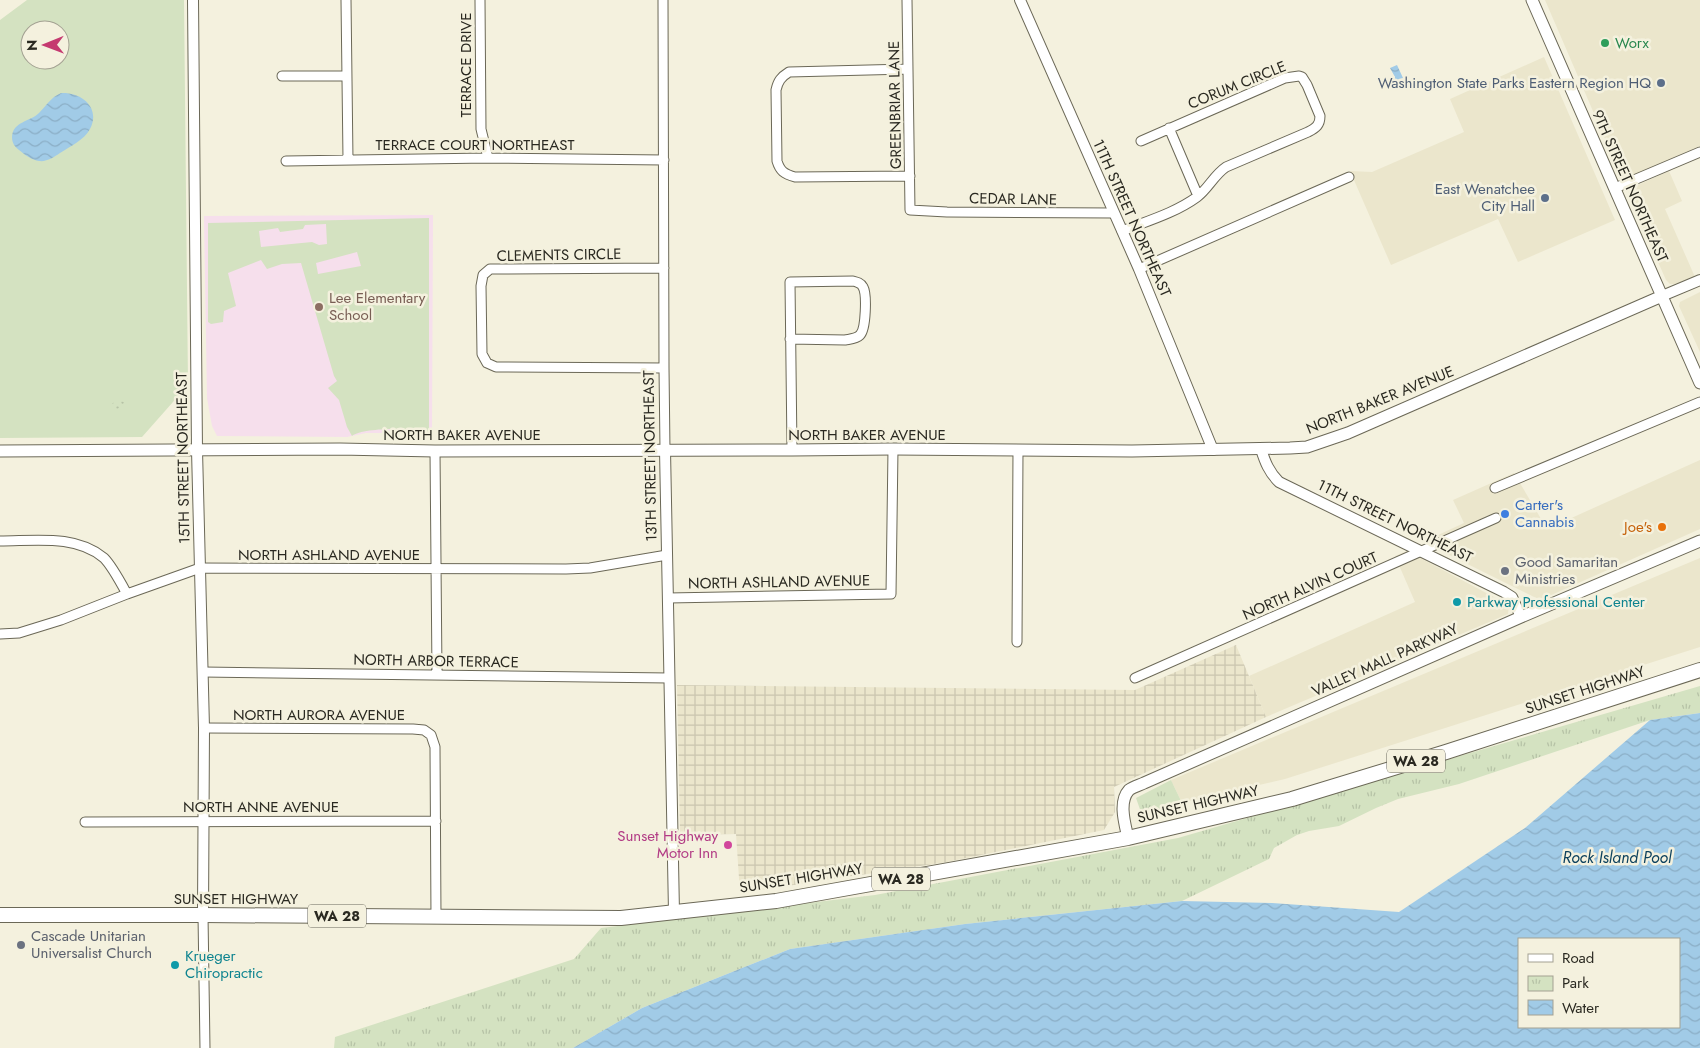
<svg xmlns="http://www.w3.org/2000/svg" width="1700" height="1048" font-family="Jost,sans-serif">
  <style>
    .built { fill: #ebe6cc }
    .industrial { fill: url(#industrial-grid) }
    .education { fill: #f6dfec }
    .grass { fill: #d4e2c1; fill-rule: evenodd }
    .park { fill: url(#park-tufts) }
    .garden { fill: url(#garden-dots) }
    .water { fill: url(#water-waves); fill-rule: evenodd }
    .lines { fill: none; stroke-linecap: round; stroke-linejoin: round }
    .minor-casing { stroke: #6b6857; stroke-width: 11 }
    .tertiary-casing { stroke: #6b6857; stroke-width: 12 }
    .secondary-casing { stroke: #6b6857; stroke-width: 13 }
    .trunk-casing { stroke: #6b6857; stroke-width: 16 }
    .minor { stroke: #fff; stroke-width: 9 }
    .tertiary { stroke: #fff; stroke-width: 10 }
    .secondary { stroke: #fff; stroke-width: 11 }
    .trunk { stroke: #fff; stroke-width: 14 }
    .leisure-dot { fill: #2e9e5b; stroke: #f4f1de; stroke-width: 2 }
    .service-dot { fill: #5c6f8a; stroke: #f4f1de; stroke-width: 2 }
    .education-dot { fill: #8d6e63; stroke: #f4f1de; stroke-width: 2 }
    .shop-dot { fill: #3f7fe0; stroke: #f4f1de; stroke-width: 2 }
    .food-dot { fill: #e8710a; stroke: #f4f1de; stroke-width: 2 }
    .worship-dot { fill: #6b7280; stroke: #f4f1de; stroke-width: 2 }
    .culture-dot { fill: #0f9aa8; stroke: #f4f1de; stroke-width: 2 }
    .hotel-dot { fill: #d1479c; stroke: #f4f1de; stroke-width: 2 }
    .labels { text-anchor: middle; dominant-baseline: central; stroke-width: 5; stroke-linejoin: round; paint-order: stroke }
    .shield { fill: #f4f1de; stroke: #67655a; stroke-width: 1 }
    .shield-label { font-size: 14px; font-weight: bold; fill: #2a2921 }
    .leisure-label { font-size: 15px; fill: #27864d; stroke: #f4f1de; text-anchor: start }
    .street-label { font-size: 15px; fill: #2a2921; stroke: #f4f1de }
    .service-label { font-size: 15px; fill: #4e5e75; stroke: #f4f1de; text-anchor: end }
    .education-label { font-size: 15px; fill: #785e54; stroke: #f4f1de; text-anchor: start }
    .shop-label { font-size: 15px; fill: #366cbe; stroke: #f4f1de; text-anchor: start }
    .food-label { font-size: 15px; fill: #c56008; stroke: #f4f1de; text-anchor: end }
    .worship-label { font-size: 15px; fill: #5b616d; stroke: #f4f1de; text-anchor: start }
    .culture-label { font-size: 15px; fill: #0d838f; stroke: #f4f1de; text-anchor: start }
    .hotel-label { font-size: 15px; fill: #b23c85; stroke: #f4f1de; text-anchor: end }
    .water-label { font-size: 16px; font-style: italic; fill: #0d415d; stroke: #f4f1de }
  </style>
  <defs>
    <pattern id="industrial-grid" width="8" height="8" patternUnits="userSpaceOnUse" patternTransform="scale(1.25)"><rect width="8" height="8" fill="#ebe6cc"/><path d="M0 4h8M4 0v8" fill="none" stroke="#cac5af"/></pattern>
    <pattern id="park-tufts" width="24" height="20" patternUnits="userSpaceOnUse" patternTransform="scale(1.25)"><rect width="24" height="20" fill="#d4e2c1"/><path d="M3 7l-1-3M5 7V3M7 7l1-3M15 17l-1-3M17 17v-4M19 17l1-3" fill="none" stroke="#b6c2a6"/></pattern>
    <pattern id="garden-dots" width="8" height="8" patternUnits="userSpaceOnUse" patternTransform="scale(1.25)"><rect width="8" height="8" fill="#d4e2c1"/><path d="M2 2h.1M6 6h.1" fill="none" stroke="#b6c2a6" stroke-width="1.8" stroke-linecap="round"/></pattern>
    <pattern id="water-waves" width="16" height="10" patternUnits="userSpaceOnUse" patternTransform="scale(1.25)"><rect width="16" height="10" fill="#a1cbe7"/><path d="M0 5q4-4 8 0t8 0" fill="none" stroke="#8baec6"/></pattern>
  </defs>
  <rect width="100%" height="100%" fill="#f4f1de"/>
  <path class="built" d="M1545,0H1700V146L1628,178L1621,176Z
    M1544,57L1615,220L1518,262L1498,219L1391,265L1350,171L1372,172L1464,132L1450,99Z
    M1669,171L1682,201L1665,209L1695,277L1675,284H1670L1666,280L1628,194L1629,189Z
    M1700,292V352L1679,306L1680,302Z
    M1700,460V529L1540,600L1423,542L1464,523L1453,500L1514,473L1547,529Z
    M1407,551L1509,605L1508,614L1266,717L1249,676L1415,602L1395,556Z
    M1700,558V647L1285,779L1182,803L1171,780Z"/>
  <path class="industrial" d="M1236,645L1266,717L1114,787L1115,812L1104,830L947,862L740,893L736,834L680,835L677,685L1135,690Z"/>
  <path class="education" d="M433,215L432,436L409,433H366L347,437L217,436L212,426L207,398L204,216Z"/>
  <path class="grass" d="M27,0H184L188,385L142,437L0,438V20ZM30,30H60V60H30Z
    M429,218V433C422,433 416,430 409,430C397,428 361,429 352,436L347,427L339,400L328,388L337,381L334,376L301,263L282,264L267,269L261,260L228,273L236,306L224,311L223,322L211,324L208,322V223ZM326,224L327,244L319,245L312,242L261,247L259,231L278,228L280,232L303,229L305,225ZM357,252L361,266L318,274L316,263Z"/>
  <path class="park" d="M1700,686V713L1650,720L1459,784L1398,799L1376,808L1339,826L1309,831L1297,835L1274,848L1269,859L1182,901L965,924L790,949L642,1008L573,1048H334L335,1037L574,959L601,928L875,895L1178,838Z
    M1171,780L1182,803L1143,818L1136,798Z"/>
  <path class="garden" d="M118,400L126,403L123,407L116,409L111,407L110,405Z"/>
  <path class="water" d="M1397,65L1403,78L1395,81L1394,78L1395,77L1390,68Z
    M61,93C82,92 101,108 90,129C84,140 71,146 60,153C54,157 47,162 39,161C32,160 25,155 19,150C15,147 12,143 12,137C13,121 30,122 39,113C47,105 50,98 61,93Z
    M1700,713V1048H573L642,1008L790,949L965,924L1182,901L1272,903L1399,912L1525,828L1650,720ZM1679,939V1027H1519V939Z"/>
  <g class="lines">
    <defs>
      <path id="minor" d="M346,0L348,159
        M480,0L481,129L488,158
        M663,0L664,368L665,450
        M907,0L910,210L947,212L1114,213
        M908,69L789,72C781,77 778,81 776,90L777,161C780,171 784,174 795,177L910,176
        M282,76H347
        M1169,128L1198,196
        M286,161L488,158L664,160
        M1615,188L1700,152
        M1122,231C1147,221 1175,213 1197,197C1208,189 1214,175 1226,167L1308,132C1316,128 1320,125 1320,116L1307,85L1302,77L1299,76L1285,78L1141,141
        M1139,269L1349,177
        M790,339L845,340C850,339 856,339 860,335C866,329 867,294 863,287C861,283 857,282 853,281L790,282L792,450
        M664,368L496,367L487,363L482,354L481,286L483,275L490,269L664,268
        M435,451L437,674
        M1495,488L1700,402
        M0,541C34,541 76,534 104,558C112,566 121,583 127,594
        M668,598L891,594L893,449
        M0,634L19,633L61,620L127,594L200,568L566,569L590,568L667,555
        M1017,642L1018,450
        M203,672L669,678
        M1135,678L1496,518
        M204,728L413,729L424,730L431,735L435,747L436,917
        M85,822L436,821
        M203,915L205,1048"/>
      <path id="tertiary" d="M193,0L197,450L204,728L203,915
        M1020,0L1139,269L1213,450
        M1662,296L1700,280
        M1261,449C1265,462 1269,472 1279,482L1504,592L1512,597L1521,617
        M665,450L674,912"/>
      <path id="secondary" d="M1532,0L1700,383
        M0,451L340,449L435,451L792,450L893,449L1132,451L1290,448L1307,447L1348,433L1662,296
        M1128,838C1125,824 1118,802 1129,790C1133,787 1140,785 1144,783L1521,617L1700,541"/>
      <path id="trunk" d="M0,915H203L621,918L776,901L1128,838L1292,799L1446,752L1700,670"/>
    </defs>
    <use href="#minor" class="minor-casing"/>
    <use href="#tertiary" class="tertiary-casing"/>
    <use href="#secondary" class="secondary-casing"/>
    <use href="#trunk" class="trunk-casing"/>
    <use href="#minor" class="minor"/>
    <use href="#tertiary" class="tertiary"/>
    <use href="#secondary" class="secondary"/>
    <use href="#trunk" class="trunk"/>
  </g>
  <circle class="leisure-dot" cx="1605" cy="43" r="5"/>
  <g class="service-dot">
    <circle cx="1661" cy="83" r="5"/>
    <circle cx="1545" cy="198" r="5"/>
  </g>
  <circle class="education-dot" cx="319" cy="307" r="5"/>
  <circle class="shop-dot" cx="1505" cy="514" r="5"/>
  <circle class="food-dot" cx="1662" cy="527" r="5"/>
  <g class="worship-dot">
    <circle cx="1505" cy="571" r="5"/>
    <circle cx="21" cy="945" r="5"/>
  </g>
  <g class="culture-dot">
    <circle cx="1457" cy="602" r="5"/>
    <circle cx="175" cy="965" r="5"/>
  </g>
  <circle class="hotel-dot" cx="728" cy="845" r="5"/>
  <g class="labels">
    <g class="shield">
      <rect x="1387" y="749.5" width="58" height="23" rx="4"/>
      <rect x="872" y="867.5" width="58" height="23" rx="4"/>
      <rect x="308" y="904.5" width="58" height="23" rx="4"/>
    </g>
    <g class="shield-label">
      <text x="1416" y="761">WA 28</text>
      <text x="901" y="879">WA 28</text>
      <text x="337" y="916">WA 28</text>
    </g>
    <g class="leisure-label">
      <text x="1615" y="43">Worx</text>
    </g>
    <g class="street-label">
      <text transform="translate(466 65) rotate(-90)">TERRACE DRIVE</text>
      <text transform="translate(1237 85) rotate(-22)">CORUM CIRCLE</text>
      <text transform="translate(895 105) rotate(-91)">GREENBRIAR LANE</text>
      <text x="475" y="145">TERRACE COURT NORTHEAST</text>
      <text transform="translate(1630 186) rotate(66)">9TH STREET NORTHEAST</text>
      <text transform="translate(1013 199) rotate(1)">CEDAR LANE</text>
      <text transform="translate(1132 218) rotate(66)">11TH STREET NORTHEAST</text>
      <text transform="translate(559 255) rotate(-1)">CLEMENTS CIRCLE</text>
      <text transform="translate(1380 400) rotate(-22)">NORTH BAKER AVENUE</text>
      <text x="462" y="435">NORTH BAKER AVENUE</text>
      <text x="867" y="435">NORTH BAKER AVENUE</text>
      <text transform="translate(650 456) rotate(-91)">13TH STREET NORTHEAST</text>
      <text transform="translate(183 458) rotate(-91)">15TH STREET NORTHEAST</text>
      <text transform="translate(1395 521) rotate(26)">11TH STREET NORTHEAST</text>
      <text x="329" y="555">NORTH ASHLAND AVENUE</text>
      <text transform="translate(779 582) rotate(-1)">NORTH ASHLAND AVENUE</text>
      <text transform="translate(1310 586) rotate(-24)">NORTH ALVIN COURT</text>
      <text transform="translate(1385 660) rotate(-24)">VALLEY MALL PARKWAY</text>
      <text transform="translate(436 661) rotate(1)">NORTH ARBOR TERRACE</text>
      <text transform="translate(1585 690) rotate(-18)">SUNSET HIGHWAY</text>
      <text x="319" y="715">NORTH AURORA AVENUE</text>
      <text transform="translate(1198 804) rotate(-13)">SUNSET HIGHWAY</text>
      <text x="261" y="807">NORTH ANNE AVENUE</text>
      <text transform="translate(801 878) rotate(-9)">SUNSET HIGHWAY</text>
      <text x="236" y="899">SUNSET HIGHWAY</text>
    </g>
    <g class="service-label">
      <text x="1651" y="83">Washington State Parks Eastern Region HQ</text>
      <text x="1535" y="189">East Wenatchee<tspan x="1535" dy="17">City Hall</tspan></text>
    </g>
    <g class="education-label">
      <text x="329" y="298">Lee Elementary<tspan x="329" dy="17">School</tspan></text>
    </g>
    <g class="shop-label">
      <text x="1515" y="505">Carter's<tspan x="1515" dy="17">Cannabis</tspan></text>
    </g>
    <g class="food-label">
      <text x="1652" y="527">Joe's</text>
    </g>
    <g class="worship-label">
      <text x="1515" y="562">Good Samaritan<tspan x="1515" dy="17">Ministries</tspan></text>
      <text x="31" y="936">Cascade Unitarian<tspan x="31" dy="17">Universalist Church</tspan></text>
    </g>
    <g class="culture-label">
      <text x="1467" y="602">Parkway Professional Center</text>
      <text x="185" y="956">Krueger<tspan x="185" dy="17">Chiropractic</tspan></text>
    </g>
    <g class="hotel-label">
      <text x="718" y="836">Sunset Highway<tspan x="718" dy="17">Motor Inn</tspan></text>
    </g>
    <g class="water-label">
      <text x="1617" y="857">Rock Island Pool</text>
    </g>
  </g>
  <rect x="1518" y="938" width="162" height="90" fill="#f4f1de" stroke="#a3a192"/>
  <rect x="1528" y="954" width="25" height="8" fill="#ffffff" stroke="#a3a192"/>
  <text x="1562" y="963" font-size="15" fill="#2a2921">Road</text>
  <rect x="1528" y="976" width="25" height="15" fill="url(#park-tufts)" stroke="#a3a192"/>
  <text x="1562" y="988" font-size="15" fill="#2a2921">Park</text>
  <rect x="1528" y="1000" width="25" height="15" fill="url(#water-waves)" stroke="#a3a192"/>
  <text x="1562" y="1013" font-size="15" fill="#2a2921">Water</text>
  <g transform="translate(45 45) rotate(269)"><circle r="24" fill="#f4f1de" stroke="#a3a192"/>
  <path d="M0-4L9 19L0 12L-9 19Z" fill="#c53a70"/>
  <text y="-8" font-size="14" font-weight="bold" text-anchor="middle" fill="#2a2921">N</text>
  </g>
</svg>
